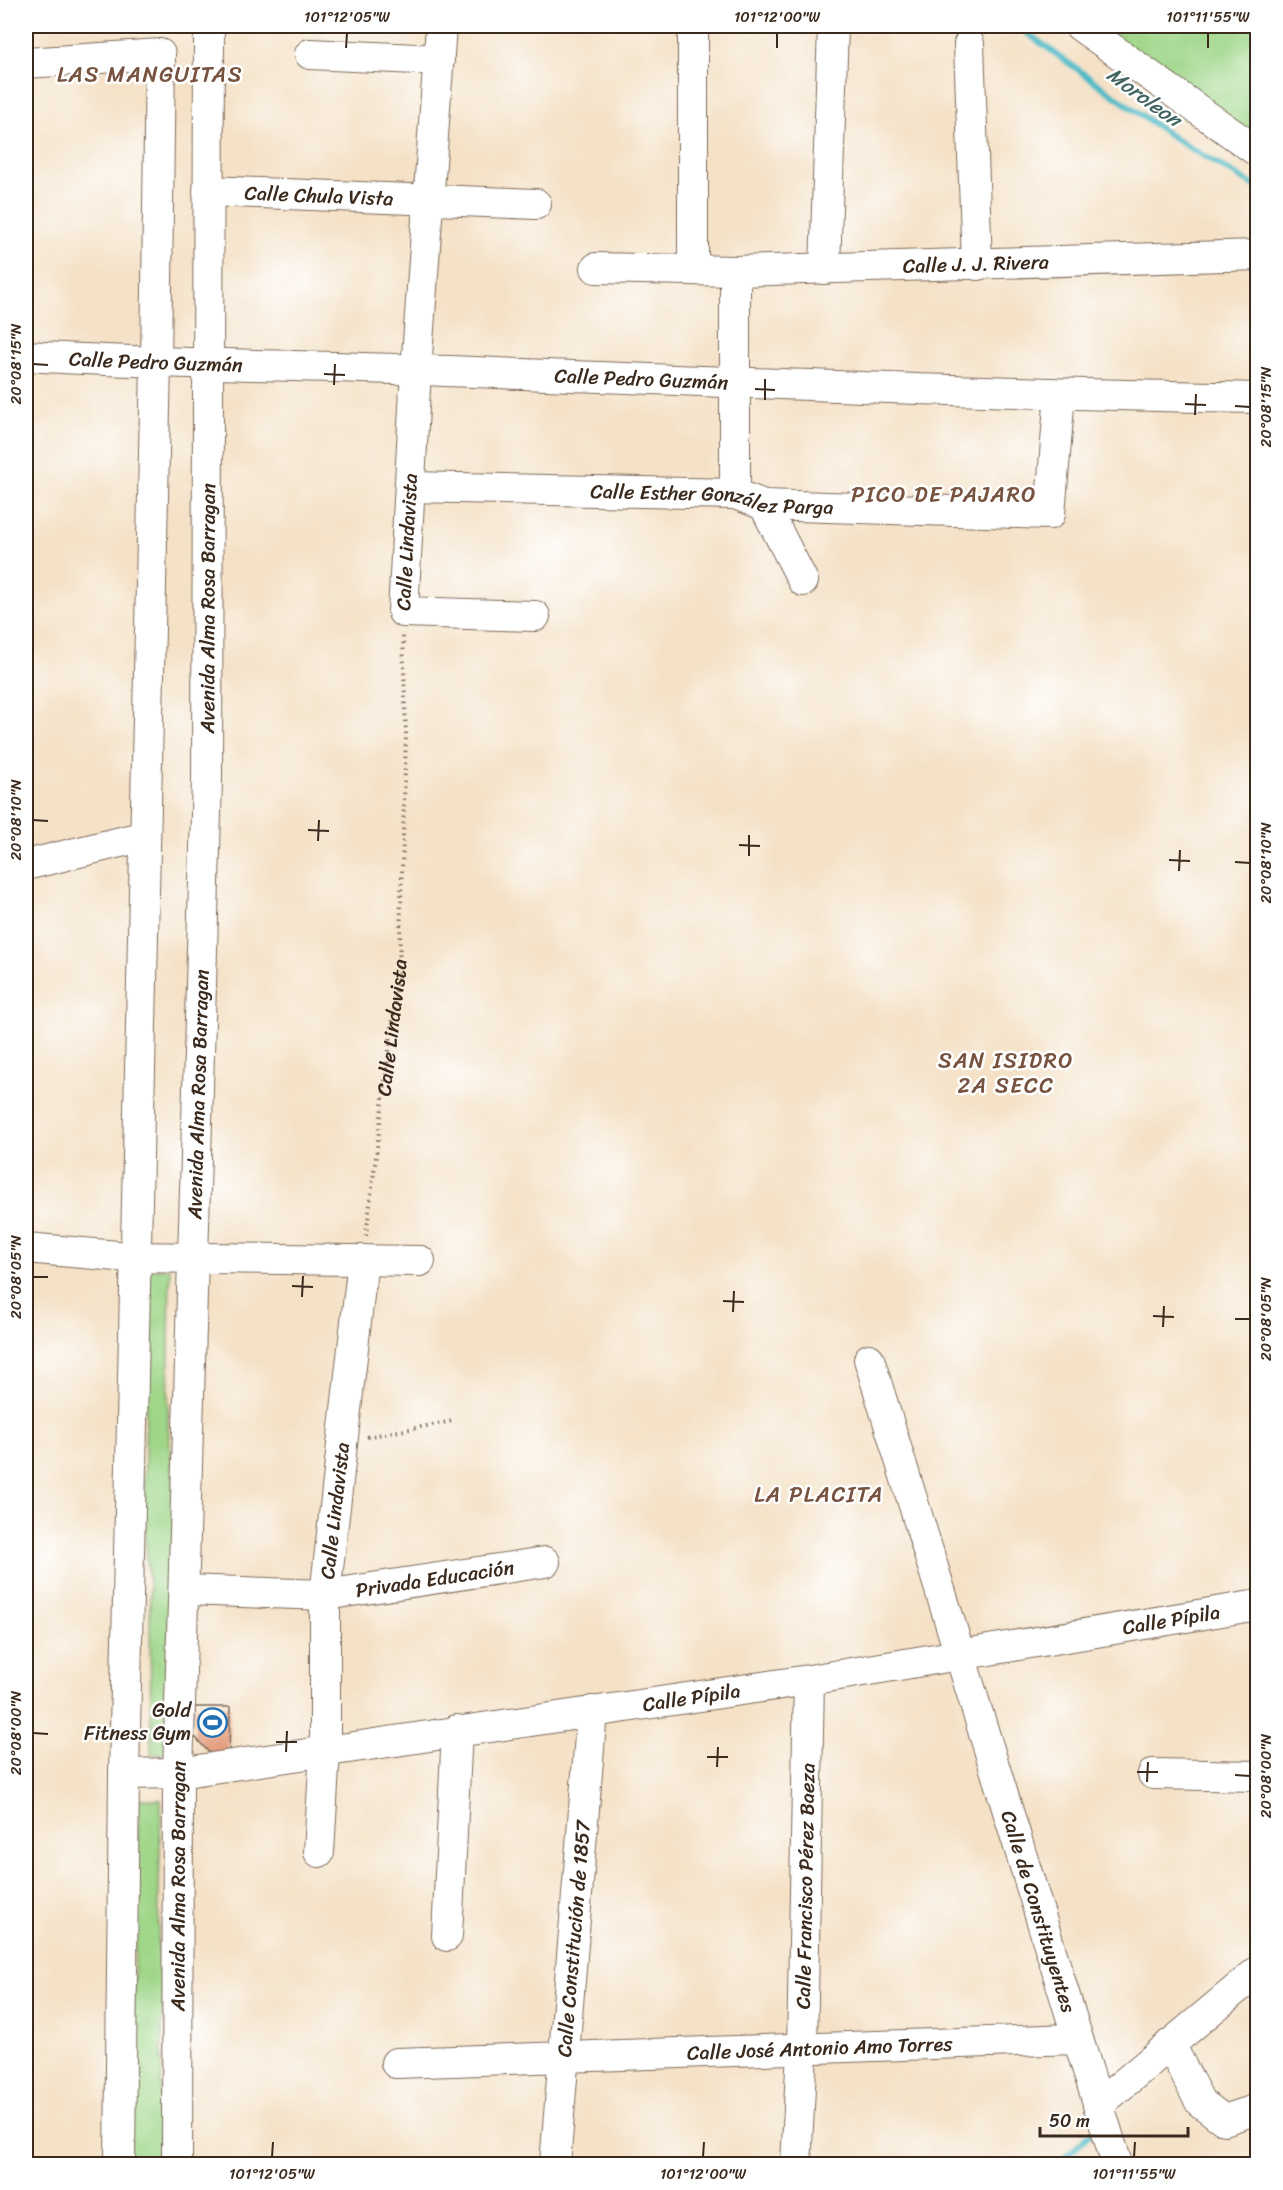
<svg xmlns="http://www.w3.org/2000/svg" width="1283" height="2190" font-family="Sriracha,sans-serif">
  <style>
    .green { fill: #9fd688; stroke: #6d8053; stroke-width: 1.5 }
    .lines { fill: none; stroke-linecap: round; stroke-linejoin: round }
    .stream { stroke: #4cbac6; stroke-width: 6 }
    .building { fill: #e39c7b }
    .minor-casing { stroke: #7c6a59; stroke-width: 32 }
    .path { stroke: #7c6a59; stroke-width: 4; stroke-dasharray: 1.5 4.5; stroke-linecap: butt }
    .minor { stroke: #fff; stroke-width: 30 }
    .ticks { fill: none; stroke: #3b2a1e; stroke-width: 2 }
    .labels { text-anchor: middle; dominant-baseline: central; stroke-width: 5; stroke-linejoin: round; paint-order: stroke }
    .street-label { font-size: 20px; fill: #3b2a1e; stroke: #fff }
    .poi-label { font-size: 20px; fill: #3b2a1e; stroke: #fff; text-anchor: end }
    .water-label { font-size: 21px; font-style: italic; fill: #426461; stroke: #fff }
    .quarter-label { font-size: 22px; letter-spacing: 1.5px; fill: #76523f; stroke: #fff }
    .neatline { fill: none; stroke: #3b2a1e; stroke-width: 2 }
    .ticks-label { font-size: 15px; text-anchor: middle; fill: #3b2a1e }
  </style>
  <rect width="100%" height="100%" fill="#fff"/>
  <filter id="ink" filterUnits="userSpaceOnUse"><feTurbulence type="fractalNoise" baseFrequency=".0167" numOctaves="2"/><feDisplacementMap in="SourceGraphic" scale="12" xChannelSelector="R" yChannelSelector="G"/><feConvolveMatrix kernelMatrix="1 2 1 2 8 2 1 2 1" color-interpolation-filters="sRGB"/></filter>
  <filter id="wash" filterUnits="userSpaceOnUse"><feTurbulence type="fractalNoise" baseFrequency=".008" numOctaves="4" result="noise"/><feDisplacementMap in="SourceGraphic" scale="24" xChannelSelector="R" yChannelSelector="G"/><feGaussianBlur stdDeviation="1.35" result="paint"/><feColorMatrix in="noise" values="0 0 0 0 0 0 0 0 0 0 0 0 0 0 0 0 0 1.4 0 .05"/><feComposite in="paint" operator="in"/></filter>
  <g filter="url(#wash)">
    <rect width="100%" height="100%" fill="#f4e1c6"/>
    <path class="green" d="M1080,26H1257V152Z
      M148,1269H170L168,1425L175,1494L172,1755L151,1754L150,1595L144,1520Z
      M139,1799L161,1800L158,1944L163,1986L160,2164H129Z"/>
    <g class="lines">
      <path class="stream" d="M1017,26L1175,139L1258,188
        M1058,2164L1093,2132"/>
    </g>
    <g id="blocks">
      <path class="building" d="M195,1707H230L229,1757L216,1760L194,1736Z"/>
    </g>
  </g>
  <g filter="url(#ink)">
    <use href="#blocks" fill-opacity="0" stroke="#7c6a59" stroke-width="1.5"/>
    <g class="lines">
      <defs>
        <g id="minor">
          <path d="M441,26L416,370L403,612L535,616"/>
          <path d="M693,26V270"/>
          <path d="M1080,26L1258,152"/>
          <path d="M969,44L977,265"/>
          <path d="M310,54L439,60"/>
          <path d="M26,63L160,54L156,364L124,1774L120,2164"/>
          <path id="s2" d="M208,191L536,204"/>
          <path id="s3" d="M596,268L735,271L1258,255"/>
          <path d="M825,269L833,26"/>
          <path d="M735,271V494"/>
          <path id="s4" d="M26,356C158,364 290,365 422,370C700,381 979,393 1258,398"/>
          <path id="s5" d="M410,487L735,494L764,505L1050,514L1060,394"/>
          <path d="M764,505L803,581"/>
          <path d="M26,865L145,836"/>
          <path d="M26,1248L129,1257L420,1261"/>
          <path id="s6" d="M869,1359C952,1627 1033,1896 1117,2164"/>
          <path id="s7" d="M184,1590L325,1595L545,1562"/>
          <path id="s8" d="M124,1774L178,1773L809,1680L1258,1605"/>
          <path d="M1153,1774L1258,1776"/>
          <path id="s9" d="M319,1852L325,1751V1595L363,1260"/>
          <path d="M447,1936L457,1730"/>
          <path d="M1170,2044L1200,2102L1224,2120L1258,2109"/>
          <path id="s10" d="M396,2063L1075,2039"/>
          <path d="M1098,2105L1258,1971"/>
          <path id="s11" d="M177,2164L178,1773L207,779L209,26"/>
          <path id="s12" d="M555,2164L592,1711"/>
          <path id="s13" d="M796,2164L802,2050L809,1680"/>
        </g>
      </defs>
      <use href="#minor" class="minor-casing"/>
      <g class="path">
        <path id="s1" d="M366,1236L399,970L406,735L403,634"/>
        <path d="M367,1437L453,1421"/>
      </g>
      <use href="#minor" class="minor"/>
    </g>
  </g>
  <path class="ticks" d="M346,48L347,33M777,48V33M1208,48V33M33,364L48,365M324,374L345,375M334,385L335,364M755,389L775,390M765,400V379M1185,404L1206,405M1235,406L1250,407M1195,415L1196,394M33,820L48,821M308,830L329,831M318,841L319,820M739,845L760,846M749,856V835M1169,860L1190,861M1235,862L1250,863M1179,871L1180,850M33,1277H48M292,1286L313,1287M302,1297L303,1276M723,1301L744,1302M733,1312L734,1291M1153,1316L1174,1317M1235,1319H1250M1163,1327L1164,1306M33,1733L48,1734M276,1742H297M286,1752L287,1731M707,1757H728M717,1767L718,1747M1137,1772H1158M1235,1775L1250,1776M1147,1782L1148,1762M272,2157L273,2142M703,2157L704,2142M1134,2157L1135,2142"/>
  <defs>
    <symbol id="stadium-ring" viewBox="-11 -11 22 22"><circle r="9.5" fill="#fff" stroke="#1f6fb2" stroke-width="1.5"/><path d="M0-5a6.5 5 0 1 0 0 10a6.5 5 0 1 0 0-10ZM-3.5-1.8h7v3.6h-7Z" fill="#1f6fb2"/></symbol>
  </defs>
  <g fill-rule="evenodd">
    <use href="#stadium-ring" x="196" y="1706" width="33" height="33"/>
  </g>
  <g class="labels">
    <g class="street-label">
      <text stroke="none"><textPath href="#s2" startOffset="111">Calle Chula Vista</textPath></text>
      <text stroke="none"><textPath href="#s3" startOffset="380">Calle J. J. Rivera</textPath></text>
      <text stroke="none"><textPath href="#s4" startOffset="130">Calle Pedro Guzmán</textPath></text>
      <text stroke="none"><textPath href="#s4" startOffset="616">Calle Pedro Guzmán</textPath></text>
      <text stroke="none"><textPath href="#s5" startOffset="303">Calle Esther González Parga</textPath></text>
      <text transform="translate(407 542) rotate(-87)">Calle Lindavista</text>
      <text stroke="none"><textPath href="#s11" startOffset="1556">Avenida Alma Rosa Barragan</textPath></text>
      <text stroke="none"><textPath href="#s1" startOffset="210">Calle Lindavista</textPath></text>
      <text stroke="none"><textPath href="#s11" startOffset="1070">Avenida Alma Rosa Barragan</textPath></text>
      <text stroke="none"><textPath href="#s9" startOffset="342">Calle Lindavista</textPath></text>
      <text stroke="none"><textPath href="#s7" startOffset="252">Privada Educación</textPath></text>
      <text stroke="none"><textPath href="#s8" startOffset="1059">Calle Pípila</textPath></text>
      <text stroke="none"><textPath href="#s8" startOffset="573">Calle Pípila</textPath></text>
      <text stroke="none"><textPath href="#s13" startOffset="278">Calle Francisco Pérez Baeza</textPath></text>
      <text stroke="none"><textPath href="#s11" startOffset="278">Avenida Alma Rosa Barragan</textPath></text>
      <text stroke="none"><textPath href="#s6" startOffset="578">Calle de Constituyentes</textPath></text>
      <text stroke="none"><textPath href="#s12" startOffset="226">Calle Constitución de 1857</textPath></text>
      <text stroke="none"><textPath href="#s10" startOffset="424">Calle José Antonio Amo Torres</textPath></text>
    </g>
    <g class="poi-label">
      <text x="191" y="1710">Gold<tspan x="191" dy="23">Fitness Gym</tspan></text>
    </g>
    <g class="water-label">
      <text transform="translate(1144 97) rotate(36)">Moroleon</text>
    </g>
    <g class="quarter-label">
      <text x="150" y="74">LAS MANGUITAS</text>
      <text x="944" y="494">PICO DE PAJARO</text>
      <text x="1006" y="1060">SAN ISIDRO<tspan x="1006" dy="25">2A SECC</tspan></text>
      <text x="819" y="1494">LA PLACITA</text>
    </g>
  </g>
  <rect width="1283" height="2190" fill="none" stroke="#fff" stroke-width="66"/>
  <path d="M1040 2127v9h148v-9" fill="none" stroke="#3b2a1e" stroke-width="3"/>
  <text x="1049" y="2127" font-size="18" fill="#3b2a1e" stroke="#ffffff" stroke-width="4.5" paint-order="stroke">50 m</text>
  <rect x="33" y="33" width="1217" height="2124" class="neatline"/>
  <g class="ticks-label">
    <text x="347" y="22">101°12'05"W</text>
    <text x="777" y="22">101°12'00"W</text>
    <text x="1208" y="22">101°11'55"W</text>
    <text transform="translate(16 364) rotate(-90)" y="5">20°08'15"N</text>
    <text transform="translate(1266 407) rotate(-90)" y="5">20°08'15"N</text>
    <text transform="translate(16 820) rotate(-90)" y="5">20°08'10"N</text>
    <text transform="translate(1266 863) rotate(-90)" y="5">20°08'10"N</text>
    <text transform="translate(16 1277) rotate(-90)" y="5">20°08'05"N</text>
    <text transform="translate(1266 1319) rotate(-90)" y="5">20°08'05"N</text>
    <text transform="translate(16 1733) rotate(-90)" y="5">20°08'00"N</text>
    <text transform="translate(1266 1776) rotate(-90)" y="5">20°08'00"N</text>
    <text x="272" y="2179">101°12'05"W</text>
    <text x="703" y="2179">101°12'00"W</text>
    <text x="1134" y="2179">101°11'55"W</text>
  </g>
</svg>
